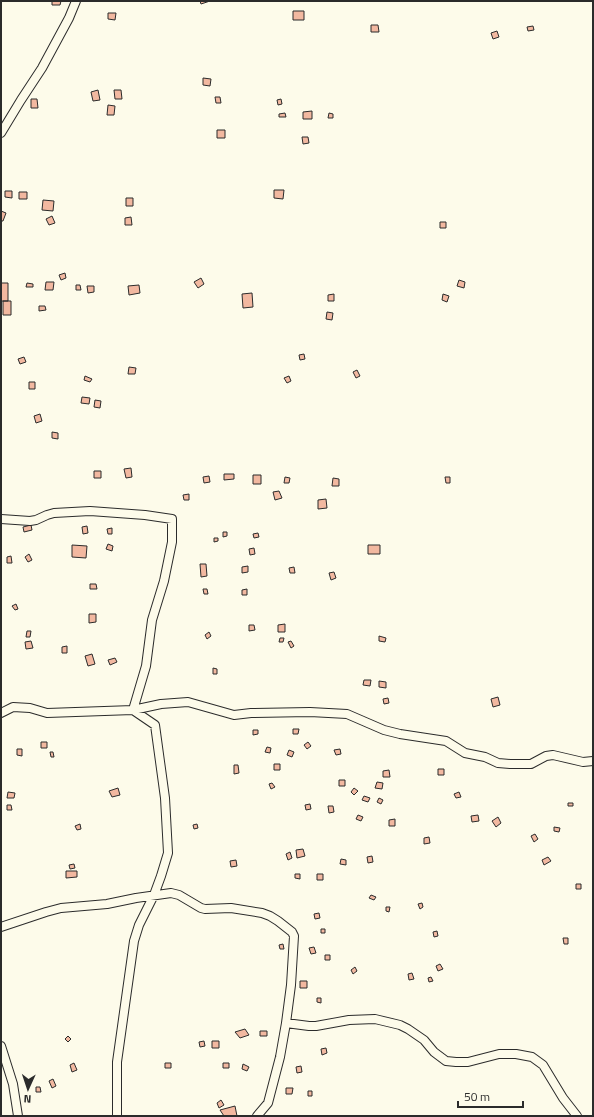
<svg xmlns="http://www.w3.org/2000/svg" width="594" height="1117" font-family="'Titillium Web',sans-serif">
  <style>
    .building { fill: #f2b8a0; stroke: #2b2b2b }
    .lines { fill: none; stroke-linecap: round; stroke-linejoin: round }
    .street-casing { stroke: #2b2b2b; stroke-width: 10 }
    .street { stroke: #fdfbea; stroke-width: 8 }
  </style>
  <rect width="100%" height="100%" fill="#fdfbea"/>
  <path class="building" d="M52,1H61L60,5H52Z
    M200,1H210L201,4Z
    M293,11H304V20H293Z
    M108,13H116L115,20L108,19Z
    M371,25H378L379,32H371Z
    M533,26L534,30L528,31L527,27Z
    M497,31L499,37L493,39L491,33Z
    M203,78L211,79L210,86L203,85Z
    M98,90L100,100L93,101L91,92Z
    M114,90H121L122,99H115Z
    M215,97H220L221,103H216Z
    M31,99H37L38,108H31Z
    M281,99L282,104L278,105L277,100Z
    M108,105L115,106L114,115H107Z
    M312,111V119H303V112Z
    M285,113L286,117H279V114Z
    M329,113L333,114V118H328Z
    M217,130H225V138H217Z
    M302,137H308L309,143L303,144Z
    M274,190H284L283,199L274,198Z
    M5,191H12V198L5,197Z
    M19,192H27V199H19Z
    M126,198H133V206H126Z
    M43,200L54,201L53,211L42,210Z
    M1,211L6,213L3,221H1Z
    M52,216L55,223L49,225L46,219Z
    M131,217L132,225H125V218Z
    M440,222H446V228H440Z
    M65,273L66,278L61,280L59,275Z
    M201,278L204,284L198,288L194,282Z
    M459,280L465,282L464,288L457,286Z
    M46,282H54L53,290H45Z
    M1,283H8V301H1Z
    M27,283L33,284V287H26Z
    M76,285H80L81,290H76Z
    M139,285L140,293L129,295L128,286Z
    M87,286H94V292L88,293Z
    M252,293L253,307L243,308L242,294Z
    M334,294V301H328V295Z
    M443,294L449,296L447,302L442,300Z
    M3,301H11V315H3Z
    M39,306H45L46,310L39,311Z
    M327,312L333,313L332,320L326,319Z
    M304,354L305,359L300,360L299,355Z
    M24,357L26,362L20,364L18,359Z
    M129,367L136,368L135,374H128Z
    M357,370L360,376L356,378L353,372Z
    M85,376L92,379L90,382L84,380Z
    M289,376L291,381L287,383L284,378Z
    M29,382H35V389H29Z
    M82,397L90,398L89,404L81,403Z
    M95,400L101,401L100,408L94,407Z
    M40,414L42,421L36,423L34,416Z
    M52,432L58,433V439L52,438Z
    M131,468L132,477L126,478L124,469Z
    M94,471H101V478H94Z
    M224,474H234V479L224,480Z
    M253,475H261V484H253Z
    M209,476L210,482L204,483L203,477Z
    M285,477L290,478L289,483H284Z
    M445,477H450V483H446Z
    M333,478L339,479V486H332Z
    M279,491L282,498L275,500L273,492Z
    M189,494V500H184L183,495Z
    M326,499L327,508L318,509V500Z
    M31,525L32,530L24,532L23,527Z
    M87,526L88,533L83,534L82,527Z
    M112,528V534H108L107,529Z
    M223,532H227V536L223,537Z
    M258,533L259,537L254,538L253,534Z
    M214,538H218V541L214,542Z
    M108,544L113,546L112,551L106,549Z
    M72,545L87,546L86,558L72,557Z
    M368,545H380V554H368Z
    M254,548L255,554L250,555L249,549Z
    M29,554L32,560L28,562L25,557Z
    M11,556L12,563H7V557Z
    M200,564H206L207,576L201,577Z
    M248,566V572L242,573V567Z
    M294,567L295,573H290L289,568Z
    M334,572L336,578L331,580L329,573Z
    M90,584H96L97,589H90Z
    M203,589H207L208,594H204Z
    M247,589V595H242V590Z
    M16,604L18,609L15,610L12,606Z
    M89,614H96V622L89,623Z
    M285,624V632H278V625Z
    M249,625H254L255,630L249,631Z
    M27,631H31L30,637H26Z
    M209,632L211,636L207,639L205,635Z
    M379,636L386,638L385,642L379,641Z
    M280,638H284L283,642H279Z
    M31,641L33,648L26,649L25,642Z
    M291,641L294,646L291,648L288,642Z
    M67,646V653H62V647Z
    M92,654L95,664L88,666L85,656Z
    M115,658L117,662L110,665L108,660Z
    M213,668L217,669V674H213Z
    M364,680H371L370,686L363,685Z
    M379,681L386,682V688L379,687Z
    M498,697L500,705L493,707L491,699Z
    M388,698L389,703L384,704L383,699Z
    M293,729H299L298,734H293Z
    M253,730H258V734L253,735Z
    M41,742H47V748H41Z
    M308,742L311,746L307,749L304,745Z
    M267,747L271,748L270,753L265,752Z
    M17,749H22V756L17,755Z
    M340,749L341,754L336,755L334,750Z
    M289,750L294,752L292,757L287,755Z
    M50,752H53L54,757H51Z
    M274,764H280V770H274Z
    M234,765H238L239,773L234,774Z
    M438,769H444V775H438Z
    M389,770L390,777H383V771Z
    M339,780H345V786H339Z
    M377,782L383,783L382,789L375,788Z
    M272,783L275,787L271,789L269,784Z
    M118,788L120,795L112,797L109,791Z
    M354,788L358,791L354,795L351,792Z
    M8,792L15,793L14,798H7Z
    M459,792L461,797L456,798L454,794Z
    M364,796L370,798L368,802L362,800Z
    M379,798L383,800L381,804L377,802Z
    M568,803H573V806H568Z
    M310,804L311,809L306,810L305,805Z
    M7,805H11L12,810H7Z
    M328,806H333L334,812L329,813Z
    M358,815L363,817L361,821L356,819Z
    M478,815L479,821L472,822L471,816Z
    M498,817L501,823L496,827L492,821Z
    M395,819V826H389V820Z
    M80,824L81,829L77,830L75,826Z
    M197,824L198,828L194,829L193,825Z
    M554,827L560,828L559,832L554,831Z
    M535,834L538,839L534,842L531,836Z
    M429,837L430,843L424,844V838Z
    M303,849L305,856L297,858L296,850Z
    M290,852L292,858L288,860L286,854Z
    M372,856L373,862L368,863L367,857Z
    M548,857L551,861L544,865L542,860Z
    M341,859L346,860V865L340,864Z
    M236,860L237,866L231,867L230,861Z
    M74,864L75,868L70,869L69,865Z
    M66,871H77V877L66,878Z
    M295,874H300V879L295,878Z
    M317,874H323V880H317Z
    M576,884H581V889H576Z
    M371,895L376,897L374,900L369,898Z
    M422,903L423,907L420,909L418,904Z
    M386,907H390L389,912L386,911Z
    M319,913L320,918L315,919L314,914Z
    M321,929H325V933H321Z
    M437,931L438,936L434,937L433,932Z
    M563,938H568V944H564Z
    M283,944L284,949H280L279,945Z
    M314,947L316,953L311,954L309,948Z
    M325,955H330V960H325Z
    M440,964L443,969L438,971L436,966Z
    M355,967L357,971L353,974L351,970Z
    M412,973L414,979L409,980L408,974Z
    M431,977L433,981L429,982L428,978Z
    M300,981H307V988H300Z
    M317,998H321V1003L317,1002Z
    M245,1029L249,1035L240,1038L235,1032Z
    M260,1031H267V1036H260Z
    M68,1036L71,1039L68,1042L65,1039Z
    M204,1041L205,1046L200,1047L199,1042Z
    M212,1041H219V1048H212Z
    M326,1048L327,1053L322,1055L321,1049Z
    M74,1063L77,1070L72,1072L70,1065Z
    M165,1063H171V1068H165Z
    M223,1063H229V1068H223Z
    M243,1064L249,1067L247,1071L242,1069Z
    M301,1066L302,1072L297,1073L296,1067Z
    M53,1079L56,1086L52,1088L49,1081Z
    M36,1087H40L41,1092H36Z
    M286,1088H293L292,1094H286Z
    M308,1091H312V1096H308Z
    M221,1100L224,1105L219,1108L217,1103Z
    M235,1106L237,1116H224L220,1110Z"/>
  <g class="lines">
    <defs>
      <path id="street" d="M1,133L21,100L42,68L69,18L76,1
        M1,519L30,521L36,520L47,515L54,513L90,511L145,515L172,519V542L164,581L152,620L146,666L133,710L155,725L165,798L168,853L161,876L154,895L139,925L134,941L117,1062V1116
        M1,713L13,707L30,708L47,713L133,710L161,704L188,702L234,715L251,713L310,712L347,714L384,730L400,734L446,741L465,753L485,757L498,763L510,764H531L546,756L553,755L583,762L593,761
        M1,927L46,912L61,908L107,904L136,898L171,893L179,895L201,908L205,909L231,908L262,913L270,916L278,921L292,932L294,936L291,985L286,1023L280,1057L268,1103L257,1116
        M286,1023L309,1026H316L349,1020L375,1019L400,1025L408,1029L424,1040L434,1052L446,1061L456,1062H468L499,1054H516L532,1057L543,1065L563,1098L577,1116
        M1,1046L13,1084L18,1116"/>
    </defs>
    <use href="#street" class="street-casing"/>
    <use href="#street" class="street"/>
  </g>
  <rect width="594" height="1117" fill="none" stroke="#2b2b2b" stroke-width="4"/>
  <g transform="translate(28 1089) rotate(183)" stroke="#fdfbea" stroke-width="3" paint-order="stroke">
  <path d="M0-3L7 15L0 10L-7 15Z" fill="#2b2b2b"/>
  <text y="-6" font-size="11" font-weight="bold" text-anchor="middle" fill="#2b2b2b">N</text>
  </g>
  <path d="M458 1101v6h65v-6" fill="none" stroke="#2b2b2b" stroke-width="2"/>
  <text x="464" y="1101" font-size="12" fill="#2b2b2b" stroke="#fdfbea" stroke-width="3" paint-order="stroke">50 m</text>
</svg>
